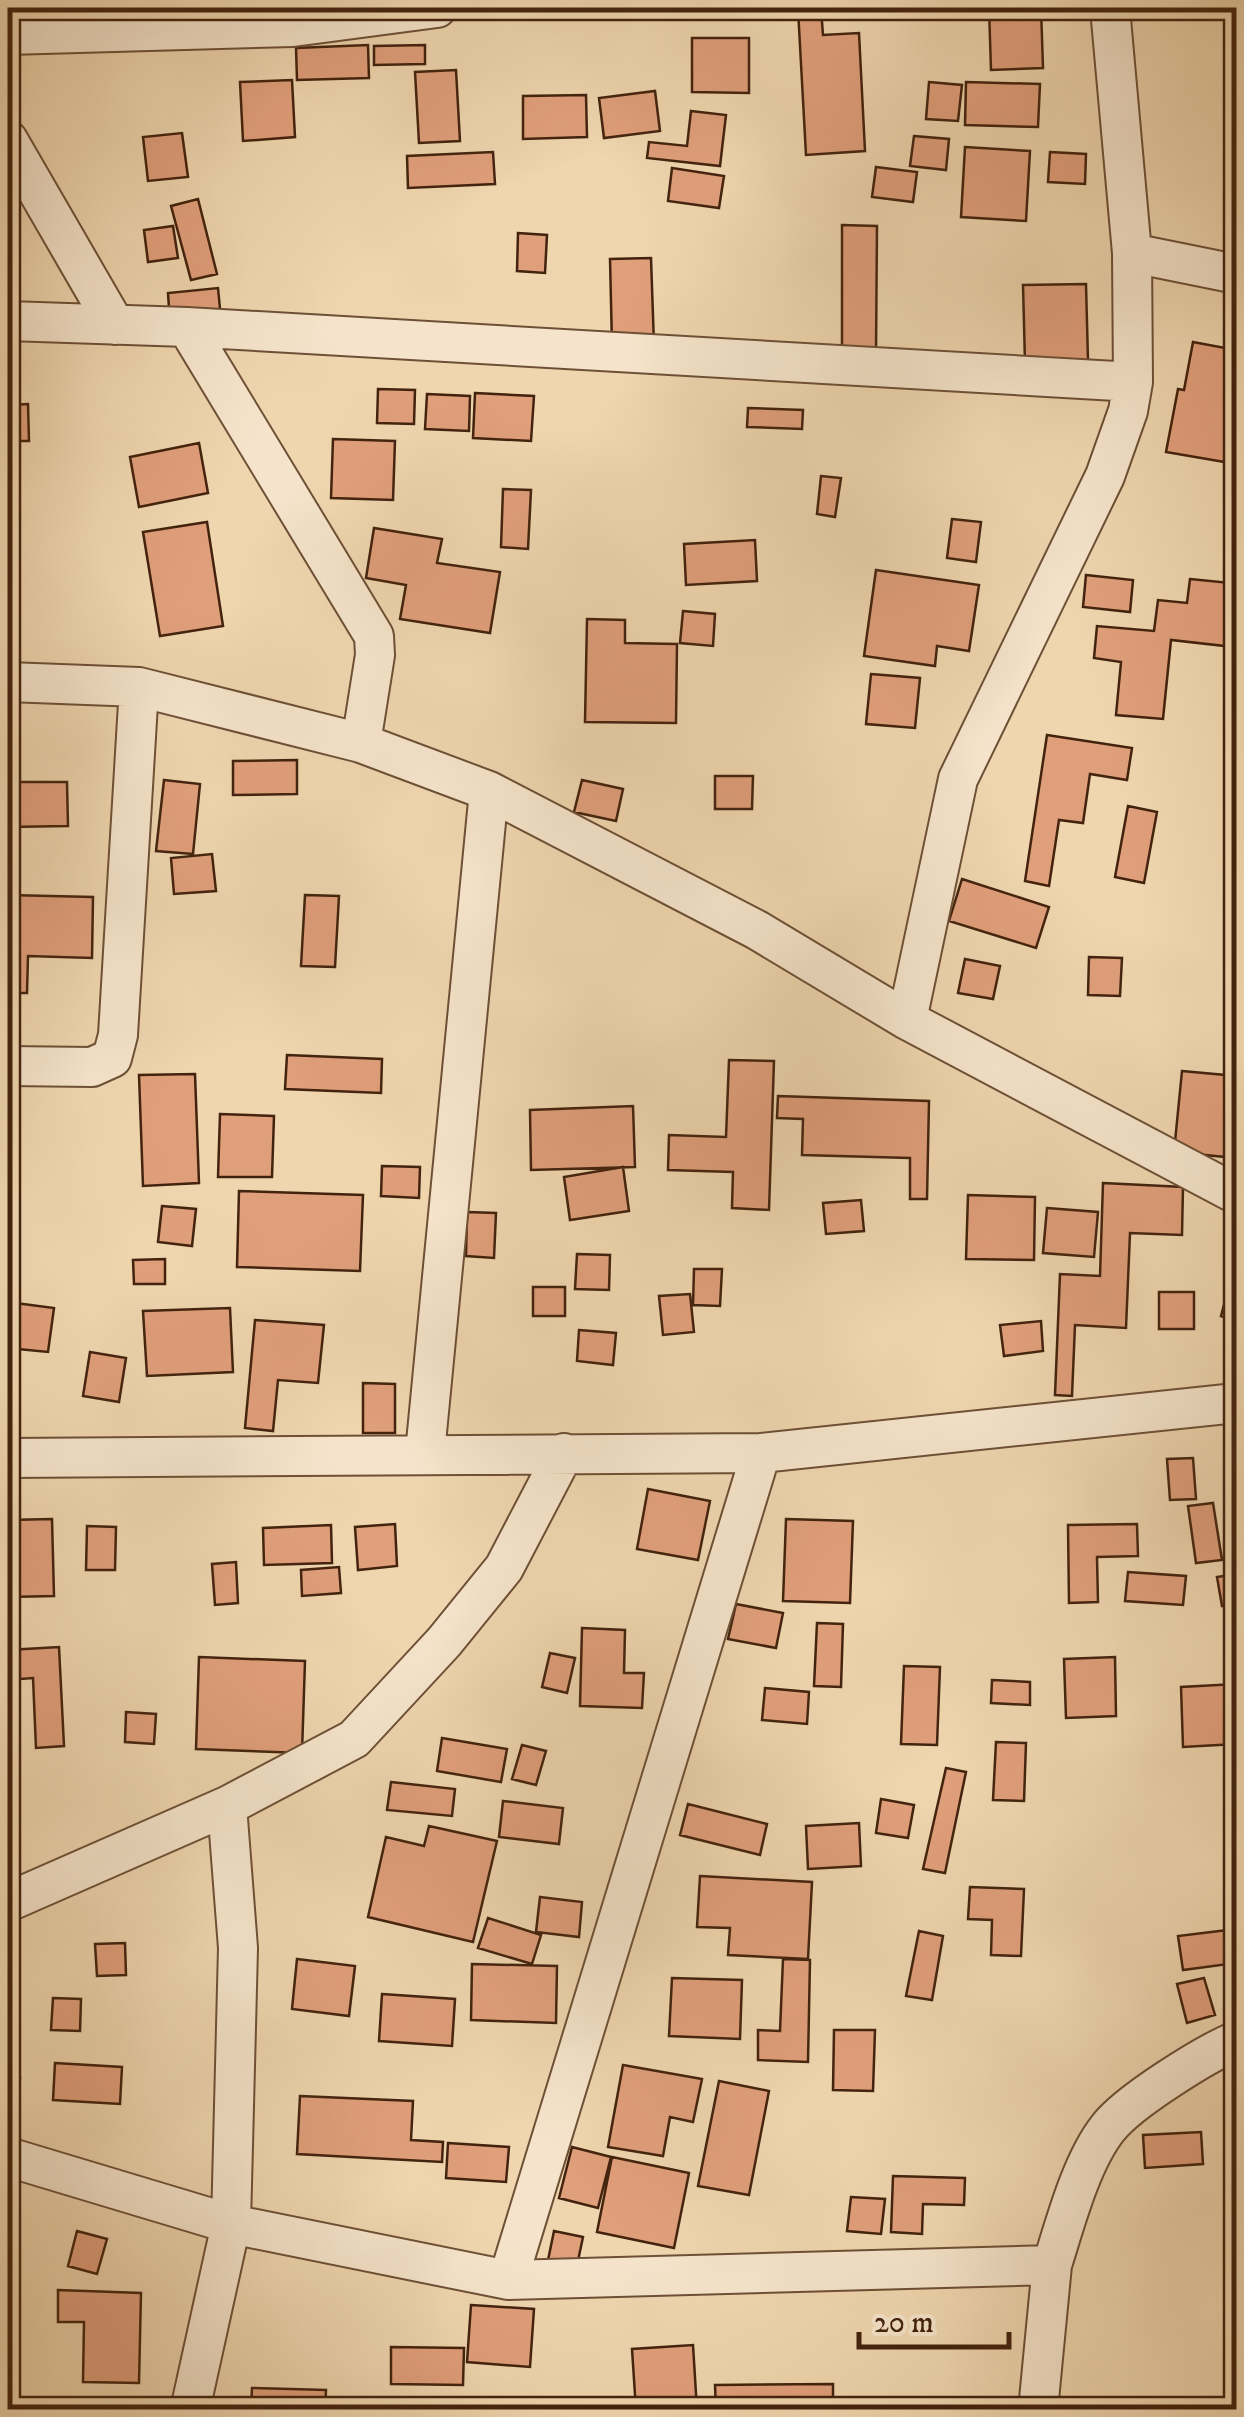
<svg xmlns="http://www.w3.org/2000/svg" width="1244" height="2417" font-family="'IM FELL DW Pica',serif">
  <style>
    .building { fill: #e09f7b; stroke: #43230e; stroke-width: 2.5 }
    .lines { fill: none; stroke-linecap: round; stroke-linejoin: round }
    .street-casing { stroke: #6e5036; stroke-width: 42 }
    .street { stroke: #f5e4cb; stroke-width: 38 }
  </style>
  <rect width="100%" height="100%" fill="#efd6af"/>
  <filter id="stains"><feTurbulence type="fractalNoise" baseFrequency=".002" numOctaves="4"/><feColorMatrix values="0 0 0 0 .2 0 0 0 0 .09 0 0 0 0 .02 0 0 0 .5 -.17"/></filter>
  <radialGradient id="worn" r=".72"><stop offset=".6" stop-color="#630" stop-opacity="0"/><stop offset="1" stop-color="#630" stop-opacity=".3"/></radialGradient>
  <path class="building" d="M821,8L823,35L859,33L865,151L806,155L798,9Z
    M910,8H967V18L910,17Z
    M989,8H1041L1043,68L991,70Z
    M692,38H749V93L692,92Z
    M368,45L369,78L297,80L296,48Z
    M425,45V64L374,65V46Z
    M456,70L460,141L419,143L415,72Z
    M292,80L295,137L243,141L240,82Z
    M929,82L962,85L958,121L926,119Z
    M966,82L1040,84L1038,127L965,125Z
    M655,91L660,131L604,138L599,98Z
    M586,95L587,137L523,139V96Z
    M691,111L726,115L720,166L647,158L649,142L687,146Z
    M182,133L188,177L148,181L143,137Z
    M914,136L949,139L946,170L910,166Z
    M965,147L1030,151L1026,221L961,217Z
    M493,152L495,184L408,188L407,156Z
    M1050,152L1086,154L1085,184L1048,182Z
    M876,167L917,172L913,202L872,197Z
    M672,168L724,176L719,208L668,201Z
    M198,199L217,274L191,280L171,206Z
    M8,225L14,254L8,256Z
    M842,225L877,226L876,353H842Z
    M173,226L178,258L148,262L144,230Z
    M518,233L547,235L545,273L517,271Z
    M651,258L654,345H612L610,259Z
    M1086,284L1088,361L1025,363L1023,285Z
    M218,288L221,319L170,324L168,293Z
    M1193,342L1236,350V464L1166,452L1178,389L1184,390Z
    M378,389L415,390L414,424L377,423Z
    M475,393L534,396L531,441L473,438Z
    M427,394L470,396L469,431L425,429Z
    M28,404L29,441H8V405Z
    M748,408L803,410L802,429L747,427Z
    M333,439L395,441L393,500L331,498Z
    M199,443L208,493L139,507L130,457Z
    M821,476L841,478L835,517L817,514Z
    M503,489L531,490L528,549L501,547Z
    M952,519L981,522L976,562L947,558Z
    M207,522L223,626L160,636L143,532Z
    M374,528L442,539L437,563L500,572L490,633L400,619L406,585L366,578Z
    M755,540L757,581L686,585L684,544Z
    M876,570L979,585L969,651L937,646L935,666L864,656Z
    M1086,575L1133,580L1130,612L1083,607Z
    M1190,579L1231,583L1225,646L1171,640L1163,719L1116,715L1121,662L1094,658L1097,626L1154,631L1158,600L1187,603Z
    M683,611L715,614L713,646L680,643Z
    M587,619L625,620V643L677,644L676,723L585,722Z
    M871,674L920,678L915,728L866,724Z
    M1047,735L1132,748L1127,780L1090,774L1083,823L1059,820L1049,886L1025,881Z
    M297,760V794L233,795V761Z
    M715,776H753L752,809H715Z
    M164,780L200,784L193,854L156,851Z
    M582,780L623,789L616,821L574,812Z
    M8,782H67L68,826L8,827Z
    M1128,806L1157,812L1144,883L1115,877Z
    M212,854L216,891L174,894L171,858Z
    M962,879L1049,907L1036,948L949,921Z
    M8,895L93,897L92,958L28,956L27,993H8Z
    M305,895L339,896L335,967L301,966Z
    M1089,957L1122,958L1120,996L1088,995Z
    M965,959L1000,966L993,999L958,993Z
    M287,1055L382,1059L381,1093L285,1089Z
    M729,1060L774,1061L769,1210L732,1208L733,1172L668,1170L669,1135L726,1137Z
    M1182,1071L1236,1076V1158L1174,1152Z
    M195,1074L199,1183L143,1186L139,1075Z
    M778,1096L929,1101L927,1199H910V1158L802,1155L803,1119L777,1118Z
    M633,1106L635,1167L531,1170L530,1110Z
    M220,1114L274,1116L272,1177H218Z
    M382,1166L420,1167L419,1198L381,1196Z
    M623,1167L629,1211L570,1220L564,1177Z
    M1103,1183L1183,1187L1182,1235L1130,1233L1126,1328L1075,1325L1072,1396L1055,1395L1060,1274L1100,1276Z
    M239,1191L363,1195L360,1271L237,1267Z
    M968,1195L1035,1197L1034,1260L966,1259Z
    M861,1200L864,1231L826,1234L823,1203Z
    M162,1206L196,1209L192,1246L158,1242Z
    M1047,1208L1098,1212L1094,1257L1043,1253Z
    M467,1212L496,1213L494,1258L466,1256Z
    M577,1254L610,1255L609,1290L575,1289Z
    M165,1259V1284H134L133,1260Z
    M1236,1259V1320L1221,1316Z
    M694,1269H722L720,1306L693,1305Z
    M533,1287H565V1316H533Z
    M1159,1292H1194V1329H1159Z
    M690,1294L694,1332L663,1335L659,1296Z
    M8,1302L54,1308L48,1352L8,1348Z
    M230,1308L233,1372L147,1376L143,1311Z
    M255,1320L324,1325L318,1383L278,1380L273,1431L245,1428Z
    M1041,1321L1043,1351L1004,1356L1000,1325Z
    M579,1330L616,1333L613,1365L577,1361Z
    M90,1352L126,1358L119,1402L83,1396Z
    M363,1383L395,1384V1433H363Z
    M1193,1458L1196,1499L1170,1500L1167,1459Z
    M648,1489L710,1501L698,1560L637,1549Z
    M1213,1503L1222,1560L1196,1563L1188,1506Z
    M52,1519L54,1596L8,1597V1520Z
    M786,1519L853,1521L850,1603L783,1601Z
    M395,1524L397,1566L358,1570L355,1527Z
    M1137,1524L1138,1556L1097,1557L1098,1602L1069,1603L1068,1525Z
    M331,1525L332,1563L264,1565L263,1528Z
    M87,1526L116,1527L115,1570H86Z
    M236,1562L238,1603L215,1605L212,1564Z
    M339,1567L341,1593L302,1596L301,1570Z
    M1128,1572L1186,1576L1183,1605L1125,1601Z
    M1236,1574V1604L1222,1606L1217,1577Z
    M736,1604L783,1613L776,1648L728,1639Z
    M817,1623L843,1624L841,1687L814,1686Z
    M582,1628L625,1630L624,1673H644L642,1708L580,1706Z
    M59,1647L64,1746L36,1748L33,1678L8,1680V1650Z
    M550,1653L575,1658L567,1693L542,1687Z
    M199,1657L305,1661L302,1753L196,1749Z
    M1115,1657L1116,1716L1066,1718L1064,1659Z
    M904,1666L940,1667L937,1745L901,1744Z
    M992,1680L1030,1682V1705L991,1703Z
    M1236,1684V1744L1183,1747L1181,1687Z
    M765,1688L809,1692L807,1724L762,1720Z
    M126,1712L156,1714L154,1744L125,1742Z
    M442,1738L507,1749L501,1782L437,1771Z
    M996,1742L1026,1743L1024,1801L993,1800Z
    M522,1745L546,1751L536,1785L512,1779Z
    M946,1768L966,1772L945,1873L923,1869Z
    M391,1782L455,1789L452,1816L387,1810Z
    M881,1799L914,1805L908,1838L876,1833Z
    M503,1801L563,1808L559,1844L499,1837Z
    M688,1804L767,1824L760,1855L680,1835Z
    M859,1823L861,1866L808,1869L806,1826Z
    M429,1826L497,1841L473,1942L368,1917L386,1837L424,1846Z
    M700,1876L812,1882L808,1959L728,1955L730,1928L697,1927Z
    M970,1887L1024,1889L1021,1956L991,1955L992,1920L968,1919Z
    M540,1897L582,1902L579,1937L536,1932Z
    M488,1918L541,1935L532,1964L478,1948Z
    M1236,1929V1963L1183,1970L1178,1936Z
    M919,1931L943,1936L932,2000L906,1996Z
    M125,1943L126,1975L97,1976L95,1944Z
    M297,1959L355,1966L349,2016L292,2009Z
    M783,1959L810,1960L808,2062L758,2060V2030L780,2031Z
    M472,1964L557,1966L556,2023L471,2020Z
    M672,1978L742,1980L740,2039L669,2036Z
    M1204,1978L1215,2015L1187,2023L1177,1984Z
    M382,1994L455,1999L452,2046L379,2041Z
    M53,1998L81,1999L80,2031L51,2030Z
    M834,2030H875L873,2091L833,2090Z
    M55,2063L122,2067L120,2104L53,2100Z
    M623,2065L702,2079L693,2122L670,2117L663,2156L608,2147Z
    M8,2076L20,2078L16,2106L8,2105Z
    M719,2081L769,2091L749,2195L698,2186Z
    M300,2096L413,2101L411,2140L443,2142L442,2162L297,2154Z
    M1201,2132L1203,2164L1145,2168L1143,2135Z
    M448,2143L509,2147L506,2182L446,2178Z
    M572,2147L611,2157L598,2208L559,2198Z
    M612,2157L689,2173L674,2248L597,2232Z
    M893,2176L965,2178L964,2205L923,2204L922,2234L891,2232Z
    M851,2197L885,2199L881,2234L847,2231Z
    M77,2231L107,2239L97,2274L68,2266Z
    M554,2231L583,2237L575,2275L546,2270Z
    M58,2290L141,2293L139,2383L83,2382L84,2322H58Z
    M471,2305L534,2309L530,2367L467,2362Z
    M693,2345L697,2410H636L632,2349Z
    M391,2347L464,2348L463,2385L391,2384Z
    M833,2384V2410H716L715,2385Z
    M252,2388L326,2390L325,2410H251Z
    M1112,2404L1196,2406V2410H1112Z"/>
  <g class="lines">
    <defs>
      <path id="street" d="M8,35L293,27L437,8
        M8,140L115,325
        M1132,253L1236,274
        M8,321L187,327L1133,382
        M187,327L374,636L375,655L361,743
        M8,682L139,687L361,743L489,791L757,930L907,1020L1236,1194
        M907,1020L958,779L1105,476L1128,411L1133,382L1132,253L1110,8
        M8,1066L92,1067L112,1058L118,1035L139,687
        M425,1453L489,791
        M8,1458L761,1453L1236,1403
        M227,1806L238,1948L231,2224L508,2280L1052,2265L1038,2410
        M8,1902L227,1806L354,1739L444,1642L504,1568L564,1453
        M8,2157L231,2224L190,2410
        M1052,2265C1065,2224 1081,2162 1108,2128C1128,2102 1205,2054 1236,2041
        M508,2280L761,1453"/>
    </defs>
    <use href="#street" class="street-casing"/>
    <use href="#street" class="street"/>
  </g>
  <rect width="1244" height="2417" fill="none" stroke="#efd6af" stroke-width="40"/>
  <rect x="10" y="10" width="1224" height="2397" fill="none" stroke="#43230e" stroke-width="5"/>
  <rect x="20" y="20" width="1204" height="2377" fill="none" stroke="#43230e" stroke-width="2.5"/>
  <path d="M859 2332v15h150v-15" fill="none" stroke="#43230e" stroke-width="5"/>
  <text x="874" y="2332" font-size="30" fill="#43230e" stroke="#f5e4cb" stroke-width="8" paint-order="stroke">20 m</text>
  <rect width="100%" height="100%" filter="url(#stains)"/>
  <rect width="100%" height="100%" fill="url(#worn)"/>
</svg>
